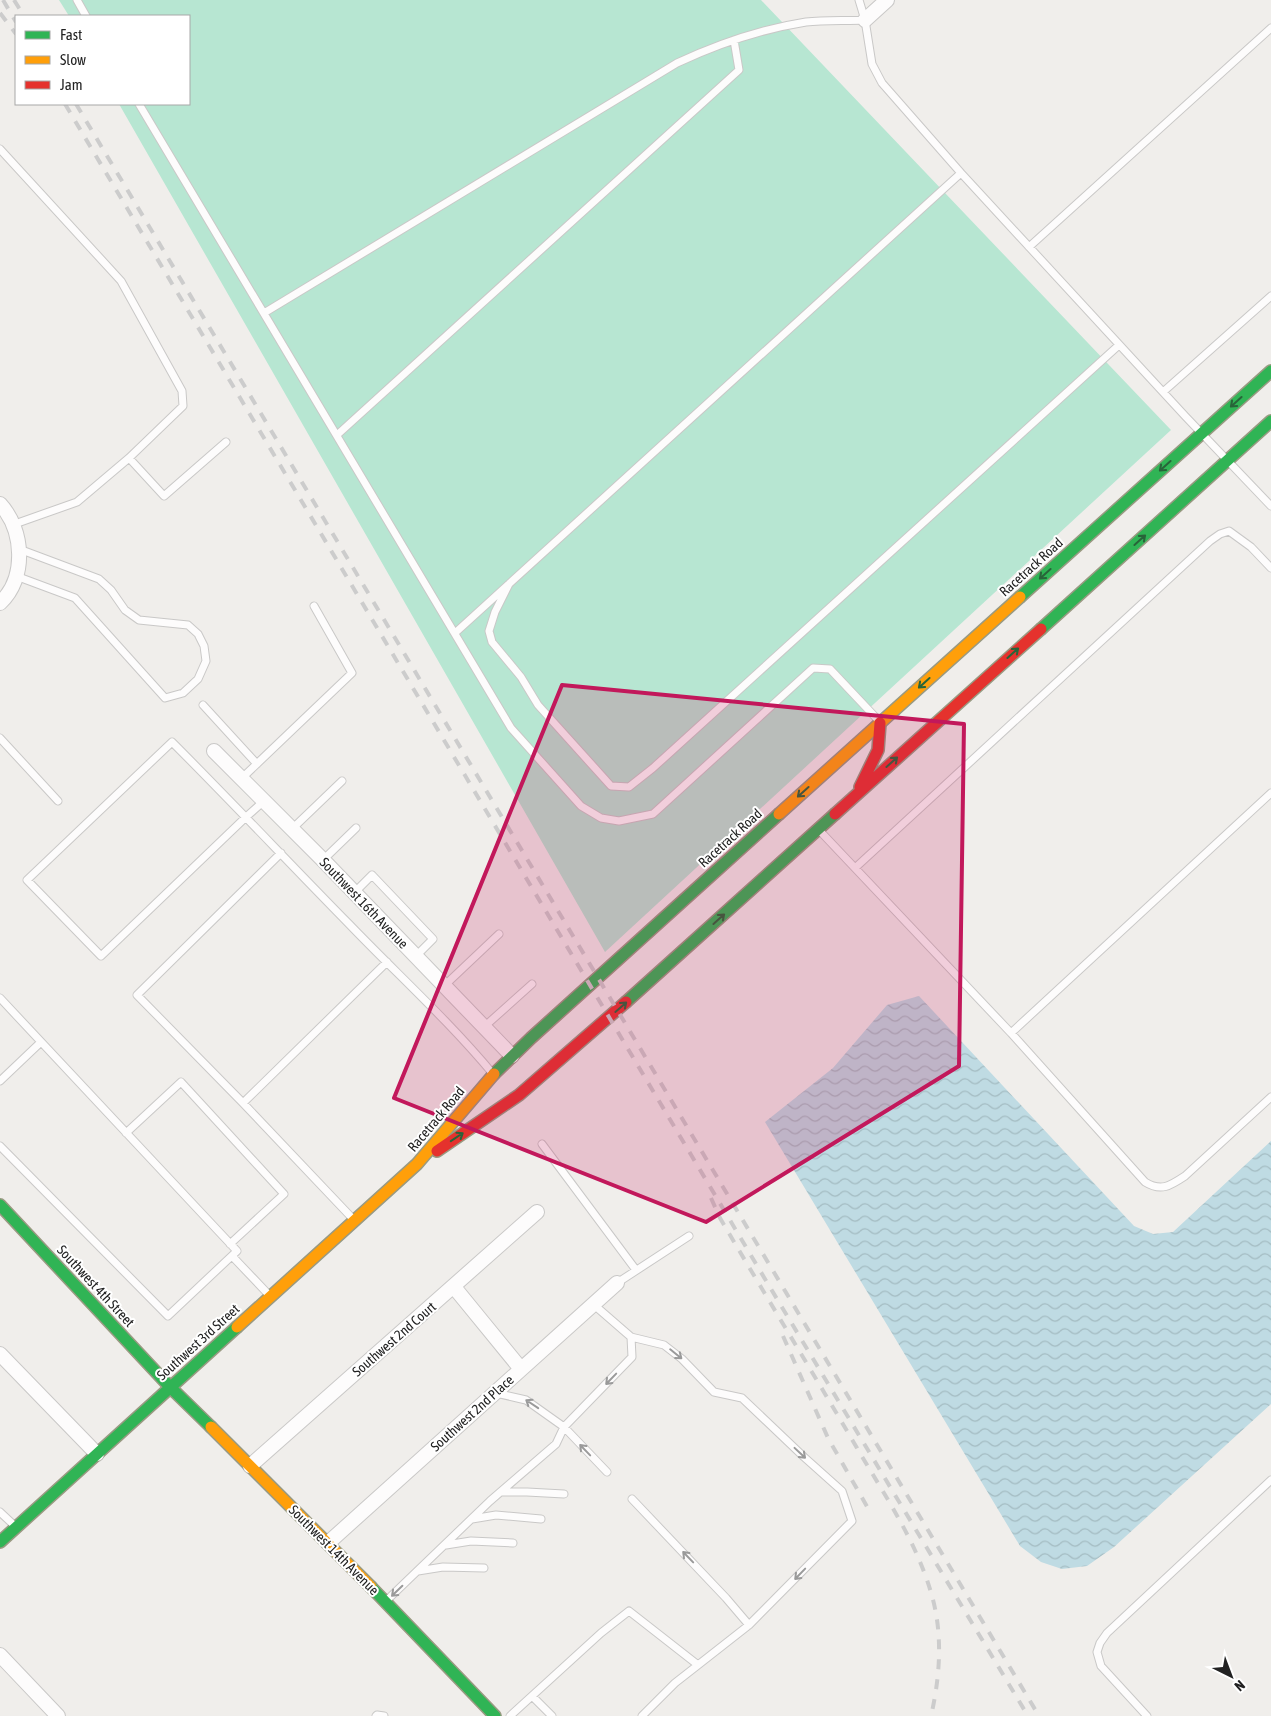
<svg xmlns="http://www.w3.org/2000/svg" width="1271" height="1716" font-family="'Asap Condensed',sans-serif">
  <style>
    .pitch { fill: #b7e6d2 }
    .water { fill: url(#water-waves) }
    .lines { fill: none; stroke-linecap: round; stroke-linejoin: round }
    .lane-casing { stroke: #c9c8c7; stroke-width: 9 }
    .street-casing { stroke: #c9c8c7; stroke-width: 16 }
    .fast-casing { stroke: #999a82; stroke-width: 14 }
    .slow-casing { stroke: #999a82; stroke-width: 14 }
    .jam-casing { stroke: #999a82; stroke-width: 14 }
    .lane { stroke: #fdfcfc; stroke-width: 7 }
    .street { stroke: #fdfcfc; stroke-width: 14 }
    .fast { stroke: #30b455; stroke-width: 11 }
    .slow { stroke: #ff9f0a; stroke-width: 11 }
    .jam { stroke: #e5322d; stroke-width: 11 }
    .rail { stroke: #ccc; stroke-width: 4; stroke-dasharray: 10 10; stroke-linecap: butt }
    .oneway { stroke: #286439 }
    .oneway2 { stroke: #9a9a9a }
    .marked { fill: #c2185b; fill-opacity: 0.2; stroke: #c2185b; stroke-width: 4; stroke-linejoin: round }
    .labels { text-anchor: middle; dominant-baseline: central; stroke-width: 4; stroke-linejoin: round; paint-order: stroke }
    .street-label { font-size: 14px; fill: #222; stroke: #fff }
  </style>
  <defs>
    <pattern id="water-waves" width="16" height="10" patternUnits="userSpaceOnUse" patternTransform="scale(1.25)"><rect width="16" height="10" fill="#bfdbe3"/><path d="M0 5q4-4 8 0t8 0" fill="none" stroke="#a4bcc2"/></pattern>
  </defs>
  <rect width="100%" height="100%" fill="#f0eeeb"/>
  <path class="pitch" d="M59,0H761L1171,430L605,952L119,104H189V16H69Z"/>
  <path class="water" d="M919,996L1134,1226L1153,1234L1173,1232L1271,1141V1404L1114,1547L1087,1566L1062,1569L1041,1562L1020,1546L765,1122L833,1068L887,1005Z"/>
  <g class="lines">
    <defs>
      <path id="lane" d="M77,0L86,16
        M859,0L865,20L872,64L882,83L961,173L1186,417L1271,506
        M139,104L511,728L581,806L601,818L619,821L653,814L813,668L830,669L880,722
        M0,149L121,281L182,391L183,406L129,458L77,502L12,525
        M1029,247L1271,28
        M264,313L677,63C718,44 761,29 806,22C825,20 846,21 865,20
        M1163,392L1271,296
        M337,435L739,70L734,40
        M129,458L164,496L226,442
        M16,576L75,598L165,698L183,693L198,679L206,661L204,646L198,634L188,625L139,620L125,610L111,590L99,579L19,549
        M509,584L495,612L489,631L492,642L521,677L538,705L611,786L629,787L653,768L1119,345
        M455,633L961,173
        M203,705L257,764
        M0,738L58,801
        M241,779L352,673L314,606
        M1271,793L1011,1033L1145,1182C1161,1192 1170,1186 1185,1176L1271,1097
        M264,801L246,817L101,956L27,880L172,742C232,802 290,864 349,924C397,974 449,1021 493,1074
        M292,829L342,781
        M819,830L1011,1033
        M281,853L137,995L243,1103L354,1220
        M323,860L356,828
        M855,868L1210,541L1220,534L1229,531L1251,547L1271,568
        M354,893L372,875L433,939L415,957
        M444,986L499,934
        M0,998L237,1251L168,1316L0,1146
        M484,1027L532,984
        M0,1081L41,1042
        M243,1103L387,962
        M126,1133L181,1082L284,1194L230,1244
        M542,1144L636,1270
        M232,1256L270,1296
        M617,1283L689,1236
        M631,1337L664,1345L682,1359L714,1392L742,1398L804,1457L842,1491L852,1521L749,1625L726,1598L632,1499
        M496,1393L526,1400L564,1427L607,1472
        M501,1492H527L564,1494
        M0,1512L16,1527
        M472,1519L496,1515L541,1519
        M446,1545L471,1541L513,1543
        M418,1571L443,1567L484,1568
        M385,1602L490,1501L556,1444L564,1427L632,1357L631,1337L593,1304
        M532,1696L552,1716
        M376,1716L377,1715L384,1716
        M510,1716L601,1633L629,1611L698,1665L749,1625
        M642,1716L675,1683L698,1665
        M1147,1716L1101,1666L1097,1652L1100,1643L1107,1633L1271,1480"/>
      <path id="street" d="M865,20L887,0
        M0,504C24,530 27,578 0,603
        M214,751L323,860L512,1056
        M454,1287L521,1369
        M0,1354L97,1454
        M250,1466L537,1212
        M328,1543L617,1283
        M0,1655L58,1716"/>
      <path id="fast" d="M1020,597L1271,371
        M1041,629L1271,421
        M626,1002L835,814
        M494,1074L531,1038L779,814
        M0,1205L170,1387L211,1427
        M0,1542L237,1327
        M371,1587L495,1716"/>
      <path id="slow" d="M779,814L1020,597
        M237,1327L417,1164L494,1074
        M211,1427L371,1587"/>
      <path id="jam" d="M860,787L878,750L880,723
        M835,814L1041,629
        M437,1151L519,1095L626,1002"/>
    </defs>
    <use href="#lane" class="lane-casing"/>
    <use href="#street" class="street-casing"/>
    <use href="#fast" class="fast-casing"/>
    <use href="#slow" class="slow-casing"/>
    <use href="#jam" class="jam-casing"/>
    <use href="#lane" class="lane"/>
    <use href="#street" class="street"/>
    <use href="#fast" class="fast"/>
    <use href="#slow" class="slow"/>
    <use href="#jam" class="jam"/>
    <path class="rail" d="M3,0L16,22
      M14,0L24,16
      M0,13L16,34
      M65,104L768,1284L1028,1716
      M76,104L1039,1716
      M711,1198L720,1218C765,1295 812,1371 857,1448C885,1496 917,1542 932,1596C943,1635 940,1677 931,1716
      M783,1336L828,1438L869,1510"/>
  </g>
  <defs><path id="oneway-shaft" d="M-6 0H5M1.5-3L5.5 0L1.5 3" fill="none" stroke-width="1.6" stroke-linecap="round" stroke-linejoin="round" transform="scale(1.25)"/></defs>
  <g class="oneway">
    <use href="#oneway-shaft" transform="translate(1236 402) rotate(138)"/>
    <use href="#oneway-shaft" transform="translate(1165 466) rotate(138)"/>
    <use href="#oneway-shaft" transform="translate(1140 540) rotate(-42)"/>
    <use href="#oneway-shaft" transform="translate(1045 574) rotate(138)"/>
    <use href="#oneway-shaft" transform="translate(1013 653) rotate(-42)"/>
    <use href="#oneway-shaft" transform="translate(924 683) rotate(138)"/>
    <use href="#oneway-shaft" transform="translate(892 762) rotate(-42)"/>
    <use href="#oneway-shaft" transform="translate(803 792) rotate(138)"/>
    <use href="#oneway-shaft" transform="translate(719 919) rotate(-42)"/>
    <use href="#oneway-shaft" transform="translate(621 1007) rotate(-41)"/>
    <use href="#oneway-shaft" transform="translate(457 1137) rotate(-34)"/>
  </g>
  <g class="oneway2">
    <use href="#oneway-shaft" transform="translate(676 1354) rotate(39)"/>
    <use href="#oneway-shaft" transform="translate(611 1379) rotate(134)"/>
    <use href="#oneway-shaft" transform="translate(532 1404) rotate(-146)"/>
    <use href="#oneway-shaft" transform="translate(585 1450) rotate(-134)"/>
    <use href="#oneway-shaft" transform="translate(800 1453) rotate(43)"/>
    <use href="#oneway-shaft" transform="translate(688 1557) rotate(-134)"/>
    <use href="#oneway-shaft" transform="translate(800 1574) rotate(134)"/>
    <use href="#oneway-shaft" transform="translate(397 1591) rotate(136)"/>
  </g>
  <path class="marked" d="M562,685L964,724L959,1066L706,1222L394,1098Z"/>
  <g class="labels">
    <g class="street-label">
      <text transform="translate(1031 567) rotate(-42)">Racetrack Road</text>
      <text transform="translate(730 838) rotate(-42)">Racetrack Road</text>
      <text transform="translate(364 903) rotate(46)">Southwest 16th Avenue</text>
      <text transform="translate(436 1119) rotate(-50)">Racetrack Road</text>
      <text transform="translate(96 1286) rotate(47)">Southwest 4th Street</text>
      <text transform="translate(394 1339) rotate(-41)">Southwest 2nd Court</text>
      <text transform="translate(198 1342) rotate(-42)">Southwest 3rd Street</text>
      <text transform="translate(472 1413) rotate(-42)">Southwest 2nd Place</text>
      <text transform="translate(334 1550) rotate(45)">Southwest 14th Avenue</text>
    </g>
  </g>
  <rect x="15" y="15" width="175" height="90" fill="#ffffff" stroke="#a7a7a7"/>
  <rect x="25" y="31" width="25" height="8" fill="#30b455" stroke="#a7a7a7"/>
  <text x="60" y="40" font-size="15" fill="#222222">Fast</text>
  <rect x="25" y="56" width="25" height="8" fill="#ff9f0a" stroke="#a7a7a7"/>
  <text x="60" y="65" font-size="15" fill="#222222">Slow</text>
  <rect x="25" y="81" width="25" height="8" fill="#e5322d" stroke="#a7a7a7"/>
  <text x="60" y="90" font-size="15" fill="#222222">Jam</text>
  <g transform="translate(1231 1676) rotate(138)" stroke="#ffffff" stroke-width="4" paint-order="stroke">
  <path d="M0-4L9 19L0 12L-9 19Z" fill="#222222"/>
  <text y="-8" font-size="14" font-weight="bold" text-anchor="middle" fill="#222222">N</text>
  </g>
</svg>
